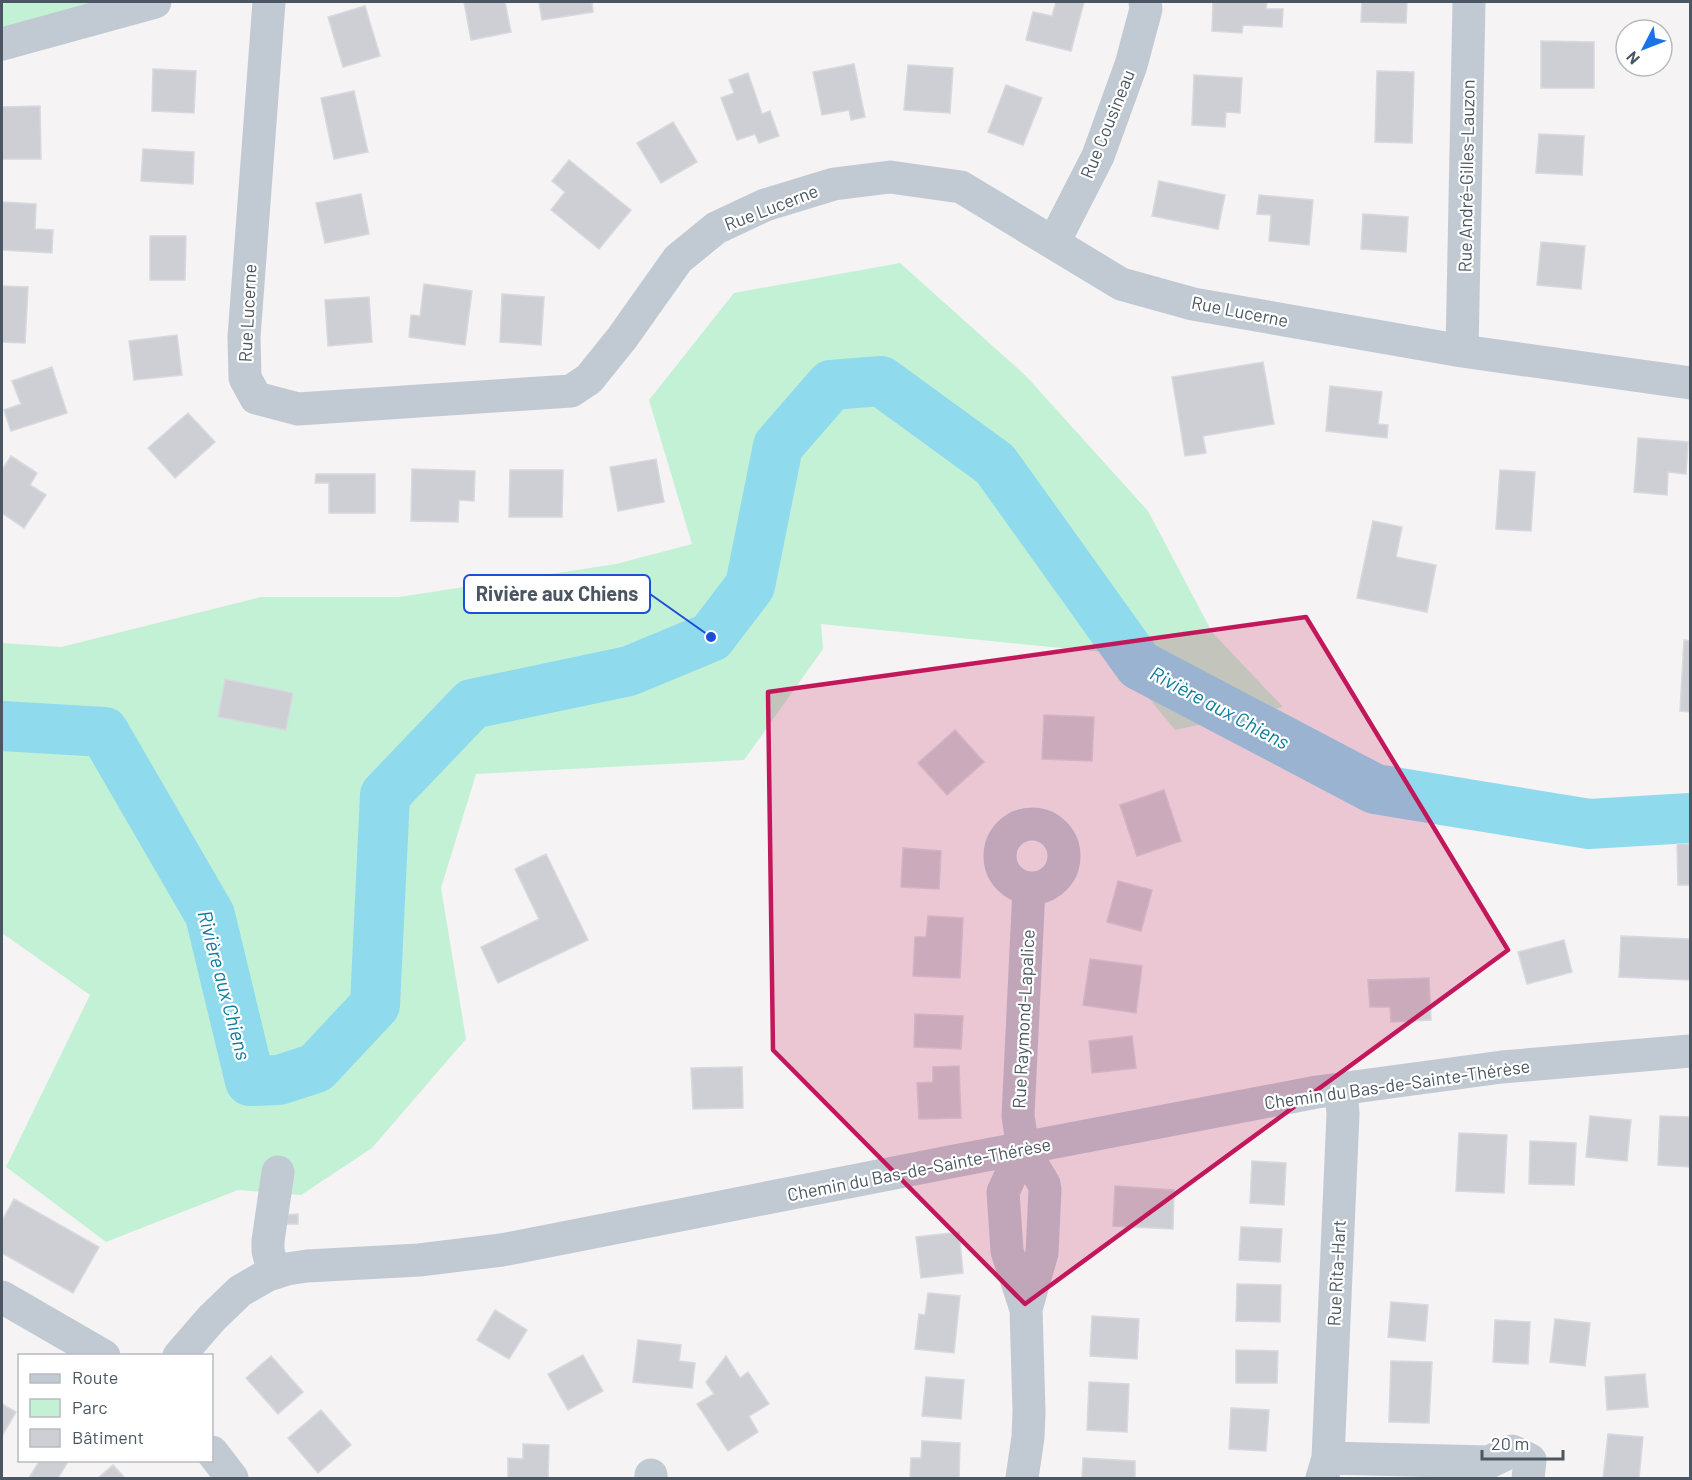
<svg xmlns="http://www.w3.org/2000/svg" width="1692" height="1480" font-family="Barlow,sans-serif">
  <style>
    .green { fill: #c3f1d5 }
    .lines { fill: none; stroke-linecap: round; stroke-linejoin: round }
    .river { stroke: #90daee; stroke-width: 50 }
    .building { fill: #cdcfd5; stroke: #d7d9de; stroke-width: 1.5 }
    .minor { stroke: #c1cad2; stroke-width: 33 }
    .marked { fill: #c2185b; fill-opacity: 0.2; stroke: #c2185b; stroke-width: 4.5; stroke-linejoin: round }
    .labels { text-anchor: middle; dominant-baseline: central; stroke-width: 4.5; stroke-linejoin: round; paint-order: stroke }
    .street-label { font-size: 18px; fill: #4a5661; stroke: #fff }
    .water-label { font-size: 20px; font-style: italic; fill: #0c7c9b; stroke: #fff }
    .leader { fill: none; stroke: #1d4ed8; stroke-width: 2 }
    .callout-dot { fill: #1d4ed8; stroke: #fff; stroke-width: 2 }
    .callout { fill: #fff; stroke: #1d4ed8; stroke-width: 2 }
    .callout-label { font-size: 20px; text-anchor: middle; font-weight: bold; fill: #4a5661 }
  </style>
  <rect width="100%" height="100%" fill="#f5f3f3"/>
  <path class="green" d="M2,2H108L2,31Z
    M900,263L1026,376L1148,511L1212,632L1283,707L1175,730L1112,653L821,624L823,649L744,760L476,774L441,888L466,1039L372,1148L301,1195L238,1190L106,1242L6,1167L90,995L2,933V643L61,647L261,597H399L616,564L692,544L649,400L734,293Z"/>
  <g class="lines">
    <path class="river" d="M2,726L104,732L210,915L250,1081L279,1080L316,1068L375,1005L385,795L472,704L629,671L711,637L750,586L778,446L831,385L881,381L995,464L1139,665L1375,789L1589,824L1690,818"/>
  </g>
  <path class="building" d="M464,2H505L511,32L471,40Z
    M539,2H592L593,12L542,20Z
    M1056,2H1084L1071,51L1026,40L1033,12L1052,16Z
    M1213,2H1267L1266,9H1283L1282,27L1243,25L1242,33L1212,31Z
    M1362,2H1407L1406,23L1361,22Z
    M365,6L380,56L343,67L328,17Z
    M1541,41L1594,42V88H1541Z
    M854,64L865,117L851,120L849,110L822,115L813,72Z
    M908,65L953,68L950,113L904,110Z
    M153,69L196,71L194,113L152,111Z
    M1377,71L1414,72L1412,143L1375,142Z
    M748,73L762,114L770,111L779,136L759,143L755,134L737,140L721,98L734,93L729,80Z
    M1194,75L1242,78L1240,113L1226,112L1225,127L1192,125Z
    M1006,85L1042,98L1023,145L988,132Z
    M354,91L368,152L334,159L321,98Z
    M40,106L41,159H2V107Z
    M673,122L697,162L661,183L637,143Z
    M1539,134L1584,136L1582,175L1536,173Z
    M143,149L194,152L193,184L141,181Z
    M569,160L631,210L599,249L551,210L565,192L552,181Z
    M1159,181L1225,195L1218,229L1152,216Z
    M361,194L369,234L325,243L316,203Z
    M1259,195L1313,200L1309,245L1269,241L1271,215L1257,214Z
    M2,202L36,204L35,229L53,230L52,253L2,250Z
    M1363,214L1408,217L1406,252L1361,249Z
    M150,236H186L185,280H150Z
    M1541,242L1585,246L1581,289L1537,285Z
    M424,284L472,291L465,345L409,337L411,315L420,316Z
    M2,286L28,287L25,343L2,342Z
    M502,294L544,297L541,345L500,342Z
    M369,297L372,342L328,346L325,300Z
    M177,335L182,375L134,380L129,341Z
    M1263,362L1274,424L1203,436L1206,453L1185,456L1172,377Z
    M52,367L67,413L11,431L4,410L21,404L12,381Z
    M1330,386L1382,392L1378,424L1388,425L1387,438L1326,431Z
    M188,413L215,442L175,478L148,448Z
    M1638,438L1688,442L1686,474L1668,472L1667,495L1634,492Z
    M11,456L37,473L30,485L46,495L24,528L2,513V470Z
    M656,459L664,502L618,511L610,467Z
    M412,469L475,471L474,501L459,500L458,522L411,521Z
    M510,470H563L562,517H509Z
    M1500,470L1535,472L1531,531L1496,529Z
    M316,474H375V513H329V483H315Z
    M1373,521L1402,527L1396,557L1436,565L1427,612L1357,598Z
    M1684,640L1690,641V712L1680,711Z
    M225,679L293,693L286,730L218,717Z
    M1044,715L1094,717L1092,761L1042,759Z
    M955,730L984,762L947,795L918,763Z
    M1164,790L1181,841L1137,856L1120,805Z
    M1677,844H1690V885H1678Z
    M903,848L941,851L939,889L901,887Z
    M546,854L588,940L498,983L481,947L539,919L515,869Z
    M1118,881L1152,890L1141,931L1107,922Z
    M928,916L963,918L960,978L913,976L915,937H926Z
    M1621,936L1690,939V980L1619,977Z
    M1564,940L1572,972L1527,984L1518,952Z
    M1090,959L1142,966L1136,1013L1083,1005Z
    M1429,978L1431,1020L1391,1022L1390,1007H1370L1368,980Z
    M915,1014L963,1016L961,1049L914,1047Z
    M1132,1036L1136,1068L1092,1073L1089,1041Z
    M959,1066L961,1118L919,1119L917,1083L933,1082V1067Z
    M742,1067L743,1108L693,1109L691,1068Z
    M1590,1116L1631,1120L1627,1161L1586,1157Z
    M1660,1116L1690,1117V1167L1658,1165Z
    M1459,1133L1507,1135L1504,1193L1456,1191Z
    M1530,1141L1576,1143L1574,1185L1529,1184Z
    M1252,1161L1286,1163L1284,1205L1250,1203Z
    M1115,1186L1174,1190L1173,1229L1113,1226Z
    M14,1199L99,1247L73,1293L2,1253V1221Z
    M298,1214V1224H287L286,1215Z
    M1241,1227L1282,1229L1280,1262L1239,1260Z
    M959,1232L963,1273L921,1278L916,1237Z
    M1237,1284L1281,1285L1280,1322L1236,1321Z
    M928,1293L960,1296L954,1353L915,1349L919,1314L925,1315Z
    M1391,1302L1428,1305L1425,1341L1388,1337Z
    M495,1310L527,1330L509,1359L477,1340Z
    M1092,1316L1139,1319L1137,1359L1090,1356Z
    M1555,1319L1590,1323L1585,1366L1550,1362Z
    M1495,1320L1530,1322L1528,1364L1493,1362Z
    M638,1340L681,1345L679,1361L695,1363L692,1388L633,1382Z
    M1236,1350L1278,1351L1277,1383H1236Z
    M583,1355L603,1391L568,1410L548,1374Z
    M271,1356L303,1392L278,1414L246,1378Z
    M726,1356L740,1378L748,1372L769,1404L749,1416L758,1432L728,1451L697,1404L714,1394L706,1382Z
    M1391,1361L1432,1362L1429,1423L1389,1422Z
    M1645,1374L1648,1407L1607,1410L1605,1377Z
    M926,1377L964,1380L961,1419L922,1416Z
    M1089,1382L1129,1384L1127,1432L1087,1430Z
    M2,1404L16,1412L2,1436Z
    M1231,1408L1269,1410L1266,1451L1229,1449Z
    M321,1410L351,1445L318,1473L288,1438Z
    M1608,1434L1643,1437L1639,1478H1603Z
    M922,1441L960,1443L959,1478H910L911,1458H921Z
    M523,1444L549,1445L548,1478H508V1458L523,1459Z
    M1083,1458L1135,1461V1478H1082Z
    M40,1460H69L58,1478H29Z
    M113,1465L125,1478H98Z"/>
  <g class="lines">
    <path class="minor" d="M269,2L244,337L245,378L256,398L298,409L571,391L589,379L622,338L678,259L716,228L765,205L834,184L890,177L961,187L1121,284L1193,304L1462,351L1690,383
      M2,44L155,2
      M1054,242L1098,156L1131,65L1146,9L1145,2
      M1462,351L1469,2
      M1000 856a32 32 0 1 1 64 0a32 32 0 1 1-64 0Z
      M1023,1149L1003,1192L1007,1251L1026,1309
      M274,1273L268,1251V1241L278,1172
      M2,1297L104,1356
      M179,1356L211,1319L240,1291L268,1275L287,1269L307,1266L419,1260L502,1250L955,1161L1317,1092L1502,1067L1690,1051
      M212,1452L232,1478
      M1328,1458L1489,1462L1512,1451L1530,1460L1528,1478
      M651,1478V1475
      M1022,1478L1028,1437L1029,1411L1026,1309L1042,1253L1045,1190L1044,1184L1023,1149L1018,1116L1029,888
      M1322,1478L1328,1458L1343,1114L1341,1089"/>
  </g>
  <path class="marked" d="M1306,617L1508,950L1025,1304L773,1050L768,692Z"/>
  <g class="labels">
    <g class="street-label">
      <text transform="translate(1107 124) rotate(-68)">Rue Cousineau</text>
      <text transform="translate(1466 176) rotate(-89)">Rue André-Gilles-Lauzon</text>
      <text transform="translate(771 207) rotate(-21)">Rue Lucerne</text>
      <text transform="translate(1240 311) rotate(11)">Rue Lucerne</text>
      <text transform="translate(247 313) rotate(-87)">Rue Lucerne</text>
      <text transform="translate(1023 1019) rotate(-87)">Rue Raymond-Lapalice</text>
      <text transform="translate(1397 1084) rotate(-8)">Chemin du Bas-de-Sainte-Thérèse</text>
      <text transform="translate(919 1169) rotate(-11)">Chemin du Bas-de-Sainte-Thérèse</text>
      <text transform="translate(1336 1273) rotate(-87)">Rue Rita-Hart</text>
    </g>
    <g class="water-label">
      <text transform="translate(1220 707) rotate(28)">Rivière aux Chiens</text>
      <text transform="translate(225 985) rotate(75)">Rivière aux Chiens</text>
    </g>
  </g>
  <path class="leader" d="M711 637L650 594"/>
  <circle class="callout-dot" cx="711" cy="637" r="6"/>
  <rect class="callout" x="464" y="575" width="186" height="38" rx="6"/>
  <g class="callout-label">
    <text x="557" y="601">Rivière aux Chiens</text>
  </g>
  <rect width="1692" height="1480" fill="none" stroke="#4a5661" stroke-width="6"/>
  <rect x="18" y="1354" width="195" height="108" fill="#ffffff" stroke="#b7bbc0" stroke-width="1.5"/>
  <rect x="30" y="1374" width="30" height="9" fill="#c1cad2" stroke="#b7bbc0" stroke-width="1.5"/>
  <text x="72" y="1384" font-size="18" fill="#4a5661">Route</text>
  <rect x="30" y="1399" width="30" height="18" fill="#c3f1d5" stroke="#b7bbc0" stroke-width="1.5"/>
  <text x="72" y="1414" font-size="18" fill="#4a5661">Parc</text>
  <rect x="30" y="1429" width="30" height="18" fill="#cdcfd5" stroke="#b7bbc0" stroke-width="1.5"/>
  <text x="72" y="1444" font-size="18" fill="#4a5661">Bâtiment</text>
  <g transform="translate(1644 48) rotate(228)"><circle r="28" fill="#ffffff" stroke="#b7bbc0" stroke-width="1.5"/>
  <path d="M0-4.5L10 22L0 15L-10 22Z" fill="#1a73e8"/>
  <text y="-9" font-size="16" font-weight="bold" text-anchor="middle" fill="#4a5661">N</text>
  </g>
  <path d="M1482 1450v9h81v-9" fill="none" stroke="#4a5661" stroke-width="3"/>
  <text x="1491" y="1450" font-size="18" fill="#4a5661" stroke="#ffffff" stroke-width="4.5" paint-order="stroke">20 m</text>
</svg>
